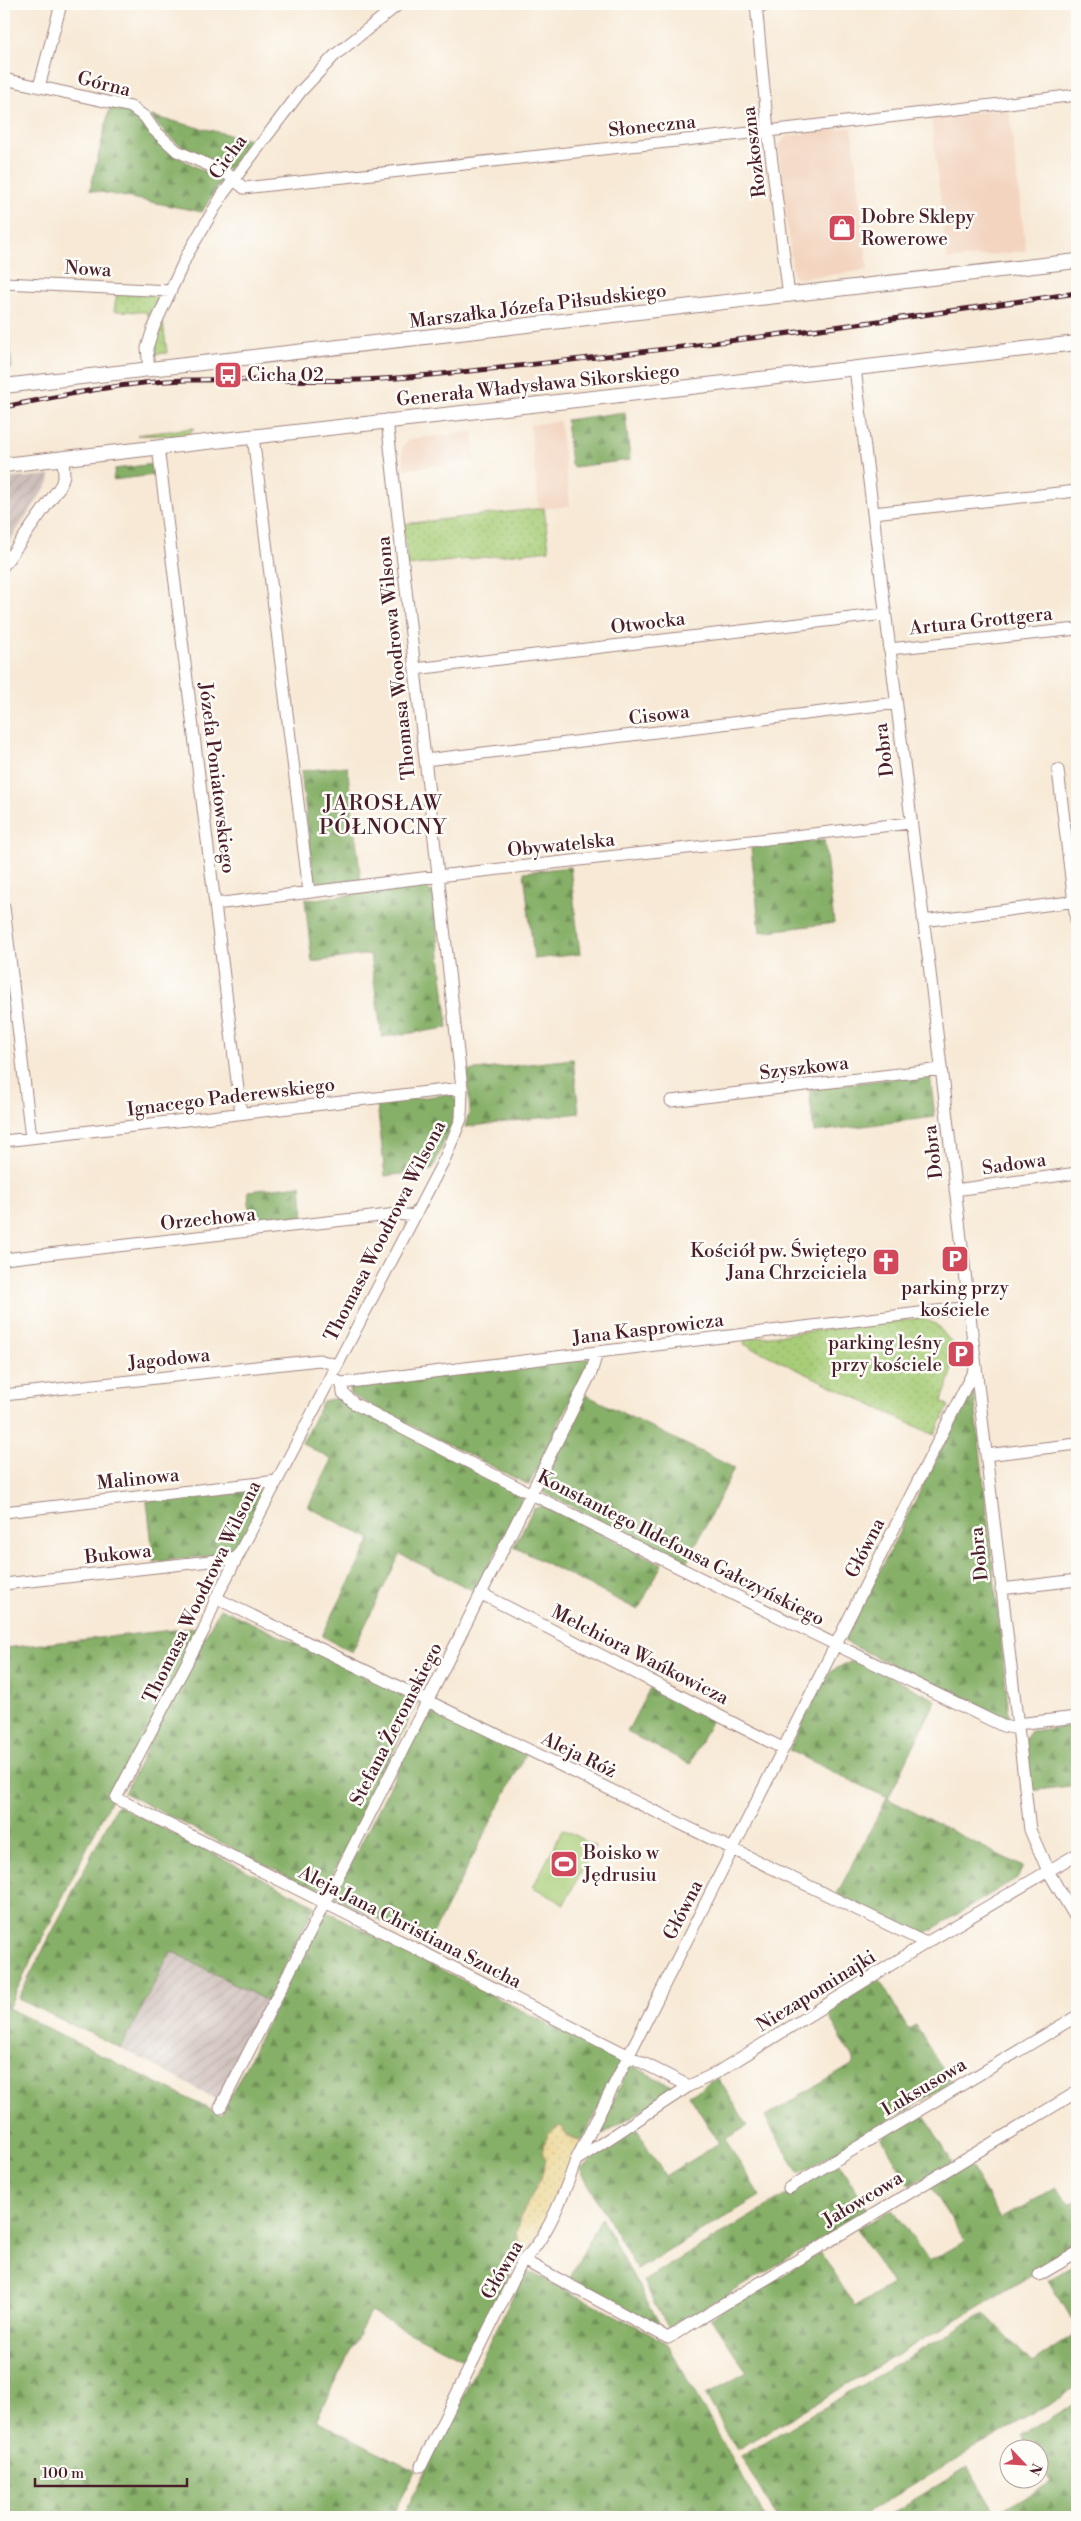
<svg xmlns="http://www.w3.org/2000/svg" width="1081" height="2521" font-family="'Libre Bodoni',serif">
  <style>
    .built { fill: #f3d4bf }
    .industrial { fill: url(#industrial-furrows) }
    .green { fill: url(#green-dots); stroke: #797652 }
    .forest { fill: url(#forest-firs); stroke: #68684a }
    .sand { fill: url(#sand-dots); stroke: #9c7c64 }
    .pitch { fill: #a8cd78; stroke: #797652 }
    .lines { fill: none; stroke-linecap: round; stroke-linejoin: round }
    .minor-casing { stroke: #a08480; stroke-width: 13 }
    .major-casing { stroke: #a08480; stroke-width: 16 }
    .minor { stroke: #fff; stroke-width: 11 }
    .major { stroke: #fff; stroke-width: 14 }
    .rail-casing { stroke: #4a1f2b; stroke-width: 5 }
    .rail { stroke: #fdfcf7; stroke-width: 3; stroke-dasharray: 9; stroke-linecap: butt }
    .labels { text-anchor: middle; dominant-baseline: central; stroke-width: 5; stroke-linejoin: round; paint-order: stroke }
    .street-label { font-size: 19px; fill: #4a1f2b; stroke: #fdfcf7 }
    .poi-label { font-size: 19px; fill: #4a1f2b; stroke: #fdfcf7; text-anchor: start }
    .quarter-label { font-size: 21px; letter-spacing: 1px; fill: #4a1f2b; stroke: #fdfcf7 }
  </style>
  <defs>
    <pattern id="industrial-furrows" width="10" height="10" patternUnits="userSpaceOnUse" patternTransform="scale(1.25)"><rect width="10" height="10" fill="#cfc0bb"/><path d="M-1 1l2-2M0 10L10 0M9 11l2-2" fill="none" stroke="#b3a5a1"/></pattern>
    <pattern id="green-dots" width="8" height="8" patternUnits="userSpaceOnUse" patternTransform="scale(1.25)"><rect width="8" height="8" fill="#a8cd78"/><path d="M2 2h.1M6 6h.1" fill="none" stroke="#92b068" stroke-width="1.8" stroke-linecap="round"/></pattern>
    <pattern id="forest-firs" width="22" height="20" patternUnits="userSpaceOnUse" patternTransform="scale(1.25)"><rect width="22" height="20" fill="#86b068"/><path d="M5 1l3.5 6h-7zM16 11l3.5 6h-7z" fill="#708f56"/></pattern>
    <pattern id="sand-dots" width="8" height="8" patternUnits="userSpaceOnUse" patternTransform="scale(1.25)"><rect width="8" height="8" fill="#eeda9e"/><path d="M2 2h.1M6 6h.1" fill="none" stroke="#cebb88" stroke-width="1.8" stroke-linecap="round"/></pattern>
  </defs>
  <rect width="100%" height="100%" fill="#fdfcf7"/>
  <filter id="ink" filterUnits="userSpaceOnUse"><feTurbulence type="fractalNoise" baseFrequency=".02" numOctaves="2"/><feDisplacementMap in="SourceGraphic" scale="10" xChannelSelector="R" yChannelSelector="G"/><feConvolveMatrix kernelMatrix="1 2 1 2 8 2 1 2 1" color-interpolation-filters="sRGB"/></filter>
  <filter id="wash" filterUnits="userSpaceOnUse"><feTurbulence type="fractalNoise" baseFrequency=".0096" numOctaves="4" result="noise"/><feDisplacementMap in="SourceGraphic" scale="20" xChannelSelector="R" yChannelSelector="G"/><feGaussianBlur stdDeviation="1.12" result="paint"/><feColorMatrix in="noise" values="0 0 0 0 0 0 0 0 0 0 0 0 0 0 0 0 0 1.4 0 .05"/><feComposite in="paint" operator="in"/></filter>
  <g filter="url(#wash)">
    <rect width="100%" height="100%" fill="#f7e9d5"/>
    <path class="built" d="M1009,108L1026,251L947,260L931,118Z
      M852,127L868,270L797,279L793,275L778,146L787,136Z
      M560,421L570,506L539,509L530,425Z
      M473,432L476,461L404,469L402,448L409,439Z"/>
    <path class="industrial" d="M50,475L49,482L4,549V479Z
      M171,1951L267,2001L219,2096L216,2099L121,2048Z"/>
    <path class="green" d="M117,293L153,295L158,301L151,317L147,315V312L114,311Z
      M163,323L167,353L156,354V344Z
      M8,332L12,368L4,369V333Z
      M194,428L187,436L137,435Z
      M544,508L549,550L408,566L403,524Z
      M921,1318L936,1324L952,1343L951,1376L942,1401L949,1406L934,1435L744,1344L745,1339Z"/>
    <path class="forest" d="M110,107L134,112L155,138L173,154L221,181L202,212L90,190Z
      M151,116L247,139L252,140L228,170C199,156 169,144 151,116Z
      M625,412L630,460L574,467L571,465L566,420Z
      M153,464L154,475L113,480L115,469Z
      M347,766L361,880L323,885L314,879L301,771Z
      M824,840L834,923L760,932L751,848Z
      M570,867L580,954L534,959L524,872Z
      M424,886L433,893L448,1028L382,1037L370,954L312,962L305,900Z
      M573,1059L579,1113L465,1127L470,1110L467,1071Z
      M930,1074L935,1117L814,1132L809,1089Z
      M451,1094L457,1102V1112L432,1170L385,1176L377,1103Z
      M301,1185L304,1218L251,1224L248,1191Z
      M591,1358L529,1485L351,1395L350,1388Z
      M970,1393H974L1010,1724L844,1641Z
      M586,1395L734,1468L686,1564L539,1490Z
      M338,1398L521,1490L523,1497L476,1592L400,1554L352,1652L322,1636L371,1539L308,1507L332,1460L302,1443L323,1401Z
      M269,1489L238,1553L154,1562L147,1501Z
      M544,1505L662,1564L638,1610L514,1547L533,1509Z
      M220,1608L418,1701L323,1894L124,1793Z
      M202,1627L114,1793L8,2008L221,2115L324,1910L617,2059L620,2064L582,2141L567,2136L546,2160L541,2178L520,2218L516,2233L522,2249L467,2361L370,2312L316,2420L415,2471L391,2517H4V1648Z
      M855,1659L936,1700L888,1799L1023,1867L1017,1878L926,1933L912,1932L837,1894L887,1798L789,1750L829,1672Z
      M650,1688L712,1719L690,1764L627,1732Z
      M431,1705L526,1754L428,1943L334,1897Z
      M1077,1725V1785L1030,1791L1025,1739L1031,1731Z
      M117,1805L315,1905L267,2001L171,1951L121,2048L18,1999Z
      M879,1979L909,2030L916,2025L951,2083L799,2174L765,2117L855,2063L826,2011Z
      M631,2065L677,2089L593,2140Z
      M718,2078L748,2126L725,2139L760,2196L637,2270L580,2169L635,2127L665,2176L719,2143L689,2095Z
      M923,2113L952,2162L910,2186L882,2138Z
      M839,2163L868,2211L669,2329L643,2281Z
      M968,2163L1001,2219L1056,2188L1070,2204L1077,2200V2248L737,2450L706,2395L747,2372L711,2318L821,2252L855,2307L892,2285L857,2229L893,2209L929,2262L965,2241L931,2187Z
      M601,2218L661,2327L570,2278Z
      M1077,2263V2328L1049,2280Z
      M526,2270L654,2335L667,2344L765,2517H402Z
      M984,2313L1032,2363L1077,2332V2387L860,2517H776L741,2456Z
      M1077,2402V2517H885L968,2467L996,2514L1051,2482L1039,2461L1038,2448H1031L1023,2435Z"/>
    <path class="sand" d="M560,2126L567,2136L582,2141L549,2215L528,2251L522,2249L516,2233L520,2218L541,2178L546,2160L542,2152L548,2134Z"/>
    <path class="pitch" d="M563,1829L595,1846L564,1904L533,1887Z"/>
  </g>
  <g filter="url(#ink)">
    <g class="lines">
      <defs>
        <path id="minor" d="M756,4L768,131L789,296
          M756,6L776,4
          M4,79L131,107L145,117L154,130L177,151L226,173L244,188L768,131L1077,95
          M39,87L61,4
          M4,283L171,291
          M855,368L929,964L1030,1830L1048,1871L1077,1920
          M149,371L147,348L153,329L187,255L223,194L301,91L335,55L399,4
          M387,420L462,1088L461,1119L445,1158L216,1598L204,1630L116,1798L689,2086
          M253,436L309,892
          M158,447L241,1113
          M873,513L1077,491
          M4,565L61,485L64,475L63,458
          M889,649L1077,629
          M415,669L885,614
          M425,760L896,703
          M1058,770L1077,928
          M215,904L438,876L910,823
          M4,907L31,1138
          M923,921L1077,901
          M671,1101L941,1069
          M4,1141L462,1088
          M955,1190L1077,1173
          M4,1259L397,1214L415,1216
          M335,1380L342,1383L969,1307
          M342,1383L343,1393L355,1404C569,1515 786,1621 1003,1726L1018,1729
          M4,1395L319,1360L337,1365
          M986,1455L1077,1444
          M4,1512L277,1481
          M4,1584L237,1558
          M1001,1589L1077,1580
          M482,1594L782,1748
          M216,1598L926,1943
          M1017,1724L1077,1717
          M220,2108L428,1700L591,1373L597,1353
          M578,2159L689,2086L716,2073L926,1943L1077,1854
          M789,2188L1077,2016
          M523,2260L668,2338L1077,2092
          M1039,2275L1077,2253
          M421,2466L523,2260C546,2241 566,2189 576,2160L975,1368"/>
        <path id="major" d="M4,386L1077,261
          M4,465L1077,343"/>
      </defs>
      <use href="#minor" class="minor-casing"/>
      <use href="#major" class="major-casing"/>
      <use href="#minor" class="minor"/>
      <use href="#major" class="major"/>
      <defs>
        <path id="rail" d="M4,407C64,395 125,382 186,380C260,378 335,384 409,377C632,356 855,325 1077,293"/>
      </defs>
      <use href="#rail" class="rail-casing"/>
      <use href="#rail" class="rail"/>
    </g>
  </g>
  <defs>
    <symbol id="shop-square" viewBox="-11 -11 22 22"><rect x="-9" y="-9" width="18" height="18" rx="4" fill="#d1495b" stroke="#fdfcf7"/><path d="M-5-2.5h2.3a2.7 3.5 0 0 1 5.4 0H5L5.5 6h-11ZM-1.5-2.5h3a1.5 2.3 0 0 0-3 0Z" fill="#fff"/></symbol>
    <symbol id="bus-square" viewBox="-11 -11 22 22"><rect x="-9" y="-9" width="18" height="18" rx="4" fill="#d1495b" stroke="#fdfcf7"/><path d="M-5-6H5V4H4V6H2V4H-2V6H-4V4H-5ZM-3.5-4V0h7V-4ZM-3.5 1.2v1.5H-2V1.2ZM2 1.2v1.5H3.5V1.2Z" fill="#fff"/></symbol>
    <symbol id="parking-square" viewBox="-11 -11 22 22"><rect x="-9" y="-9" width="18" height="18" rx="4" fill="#d1495b" stroke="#fdfcf7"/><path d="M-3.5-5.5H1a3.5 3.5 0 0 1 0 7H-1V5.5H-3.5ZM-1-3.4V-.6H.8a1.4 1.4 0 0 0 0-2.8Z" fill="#fff"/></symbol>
    <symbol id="church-square" viewBox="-11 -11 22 22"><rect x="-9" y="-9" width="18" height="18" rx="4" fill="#d1495b" stroke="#fdfcf7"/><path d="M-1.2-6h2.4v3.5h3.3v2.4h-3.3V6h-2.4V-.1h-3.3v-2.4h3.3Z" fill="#fff"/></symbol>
    <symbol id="stadium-square" viewBox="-11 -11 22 22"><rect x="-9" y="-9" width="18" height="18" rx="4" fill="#d1495b" stroke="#fdfcf7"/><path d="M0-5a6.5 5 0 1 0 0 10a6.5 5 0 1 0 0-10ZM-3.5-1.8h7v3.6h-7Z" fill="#fff"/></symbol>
  </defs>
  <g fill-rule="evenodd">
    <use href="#shop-square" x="826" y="212" width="32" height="32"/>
    <use href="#bus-square" x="212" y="359" width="32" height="32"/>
    <use href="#parking-square" x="939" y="1243" width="32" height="32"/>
    <use href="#church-square" x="870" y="1246" width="32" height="32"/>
    <use href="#parking-square" x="945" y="1338" width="32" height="32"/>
    <use href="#stadium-square" x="548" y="1848" width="32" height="32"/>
  </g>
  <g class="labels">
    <g class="street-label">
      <text transform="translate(104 84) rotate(14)">Górna</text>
      <text transform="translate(652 126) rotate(-6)">Słoneczna</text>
      <text transform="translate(754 152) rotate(-97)">Rozkoszna</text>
      <text transform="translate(228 157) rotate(-54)">Cicha</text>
      <text transform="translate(88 269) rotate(3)">Nowa</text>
      <text transform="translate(538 306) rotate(-7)">Marszałka Józefa Piłsudskiego</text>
      <text transform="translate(538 385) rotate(-6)">Generała Władysława Sikorskiego</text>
      <text transform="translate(981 621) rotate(-6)">Artura Grottgera</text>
      <text transform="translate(648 623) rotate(-7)">Otwocka</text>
      <text transform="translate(396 658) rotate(-96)">Thomasa Woodrowa Wilsona</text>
      <text transform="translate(659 715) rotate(-7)">Cisowa</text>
      <text transform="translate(884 750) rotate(-97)">Dobra</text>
      <text transform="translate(217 778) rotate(83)">Józefa Poniatowskiego</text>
      <text transform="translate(561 845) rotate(-6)">Obywatelska</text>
      <text transform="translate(804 1068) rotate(-7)">Szyszkowa</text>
      <text transform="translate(231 1097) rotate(-7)">Ignacego Paderewskiego</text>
      <text transform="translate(933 1152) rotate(-97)">Dobra</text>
      <text transform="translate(1014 1164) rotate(-8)">Sadowa</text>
      <text transform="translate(208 1219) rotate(-6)">Orzechowa</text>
      <text transform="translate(385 1231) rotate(-63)">Thomasa Woodrowa Wilsona</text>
      <text transform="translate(648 1329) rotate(-7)">Jana Kasprowicza</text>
      <text transform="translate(169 1359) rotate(-6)">Jagodowa</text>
      <text transform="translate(138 1479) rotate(-6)">Malinowa</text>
      <text transform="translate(681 1548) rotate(27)">Konstantego Ildefonsa Gałczyńskiego</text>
      <text transform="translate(865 1548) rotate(-63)">Główna</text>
      <text transform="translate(118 1554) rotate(-6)">Bukowa</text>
      <text transform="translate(979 1554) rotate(-96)">Dobra</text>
      <text transform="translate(202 1592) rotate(-64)">Thomasa Woodrowa Wilsona</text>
      <text transform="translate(640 1655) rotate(27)">Melchiora Wańkowicza</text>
      <text transform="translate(396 1724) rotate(-63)">Stefana Żeromskiego</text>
      <text transform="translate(579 1755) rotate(26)">Aleja Róż</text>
      <text transform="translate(683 1910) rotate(-63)">Główna</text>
      <text transform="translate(410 1927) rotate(27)">Aleja Jana Christiana Szucha</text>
      <text transform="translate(816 1991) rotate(-32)">Niezapominajki</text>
      <text transform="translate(924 2087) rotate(-31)">Luksusowa</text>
      <text transform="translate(863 2199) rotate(-31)">Jałowcowa</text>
      <text transform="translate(502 2270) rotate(-60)">Główna</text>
    </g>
    <g class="poi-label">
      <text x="861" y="217">Dobre Sklepy<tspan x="861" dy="22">Rowerowe</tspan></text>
      <text x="247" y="375">Cicha 02</text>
      <text x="867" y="1251" text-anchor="end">Kościół pw. Świętego<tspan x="867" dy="22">Jana Chrzciciela</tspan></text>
      <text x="955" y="1288" text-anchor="middle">parking przy<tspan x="955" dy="22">kościele</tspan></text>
      <text x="942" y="1343" text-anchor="end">parking leśny<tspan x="942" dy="22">przy kościele</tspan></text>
      <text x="583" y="1853">Boisko w<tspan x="583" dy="22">Jędrusiu</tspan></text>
    </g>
    <g class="quarter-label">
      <text x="383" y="804">JAROSŁAW<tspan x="383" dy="24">PÓŁNOCNY</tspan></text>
    </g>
  </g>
  <rect width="1081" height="2521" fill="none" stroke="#fdfcf7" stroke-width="20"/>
  <g transform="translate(1024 2464) rotate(115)"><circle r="24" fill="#fdfcf7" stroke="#b5a4a5"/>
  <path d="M0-4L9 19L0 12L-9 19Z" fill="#d1495b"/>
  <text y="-8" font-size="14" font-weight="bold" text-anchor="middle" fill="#4a1f2b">N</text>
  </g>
  <path d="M35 2478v8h152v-8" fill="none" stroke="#4a1f2b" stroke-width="2.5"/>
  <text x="42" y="2478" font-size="15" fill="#4a1f2b" stroke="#fdfcf7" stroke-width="4" paint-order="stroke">100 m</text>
</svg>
